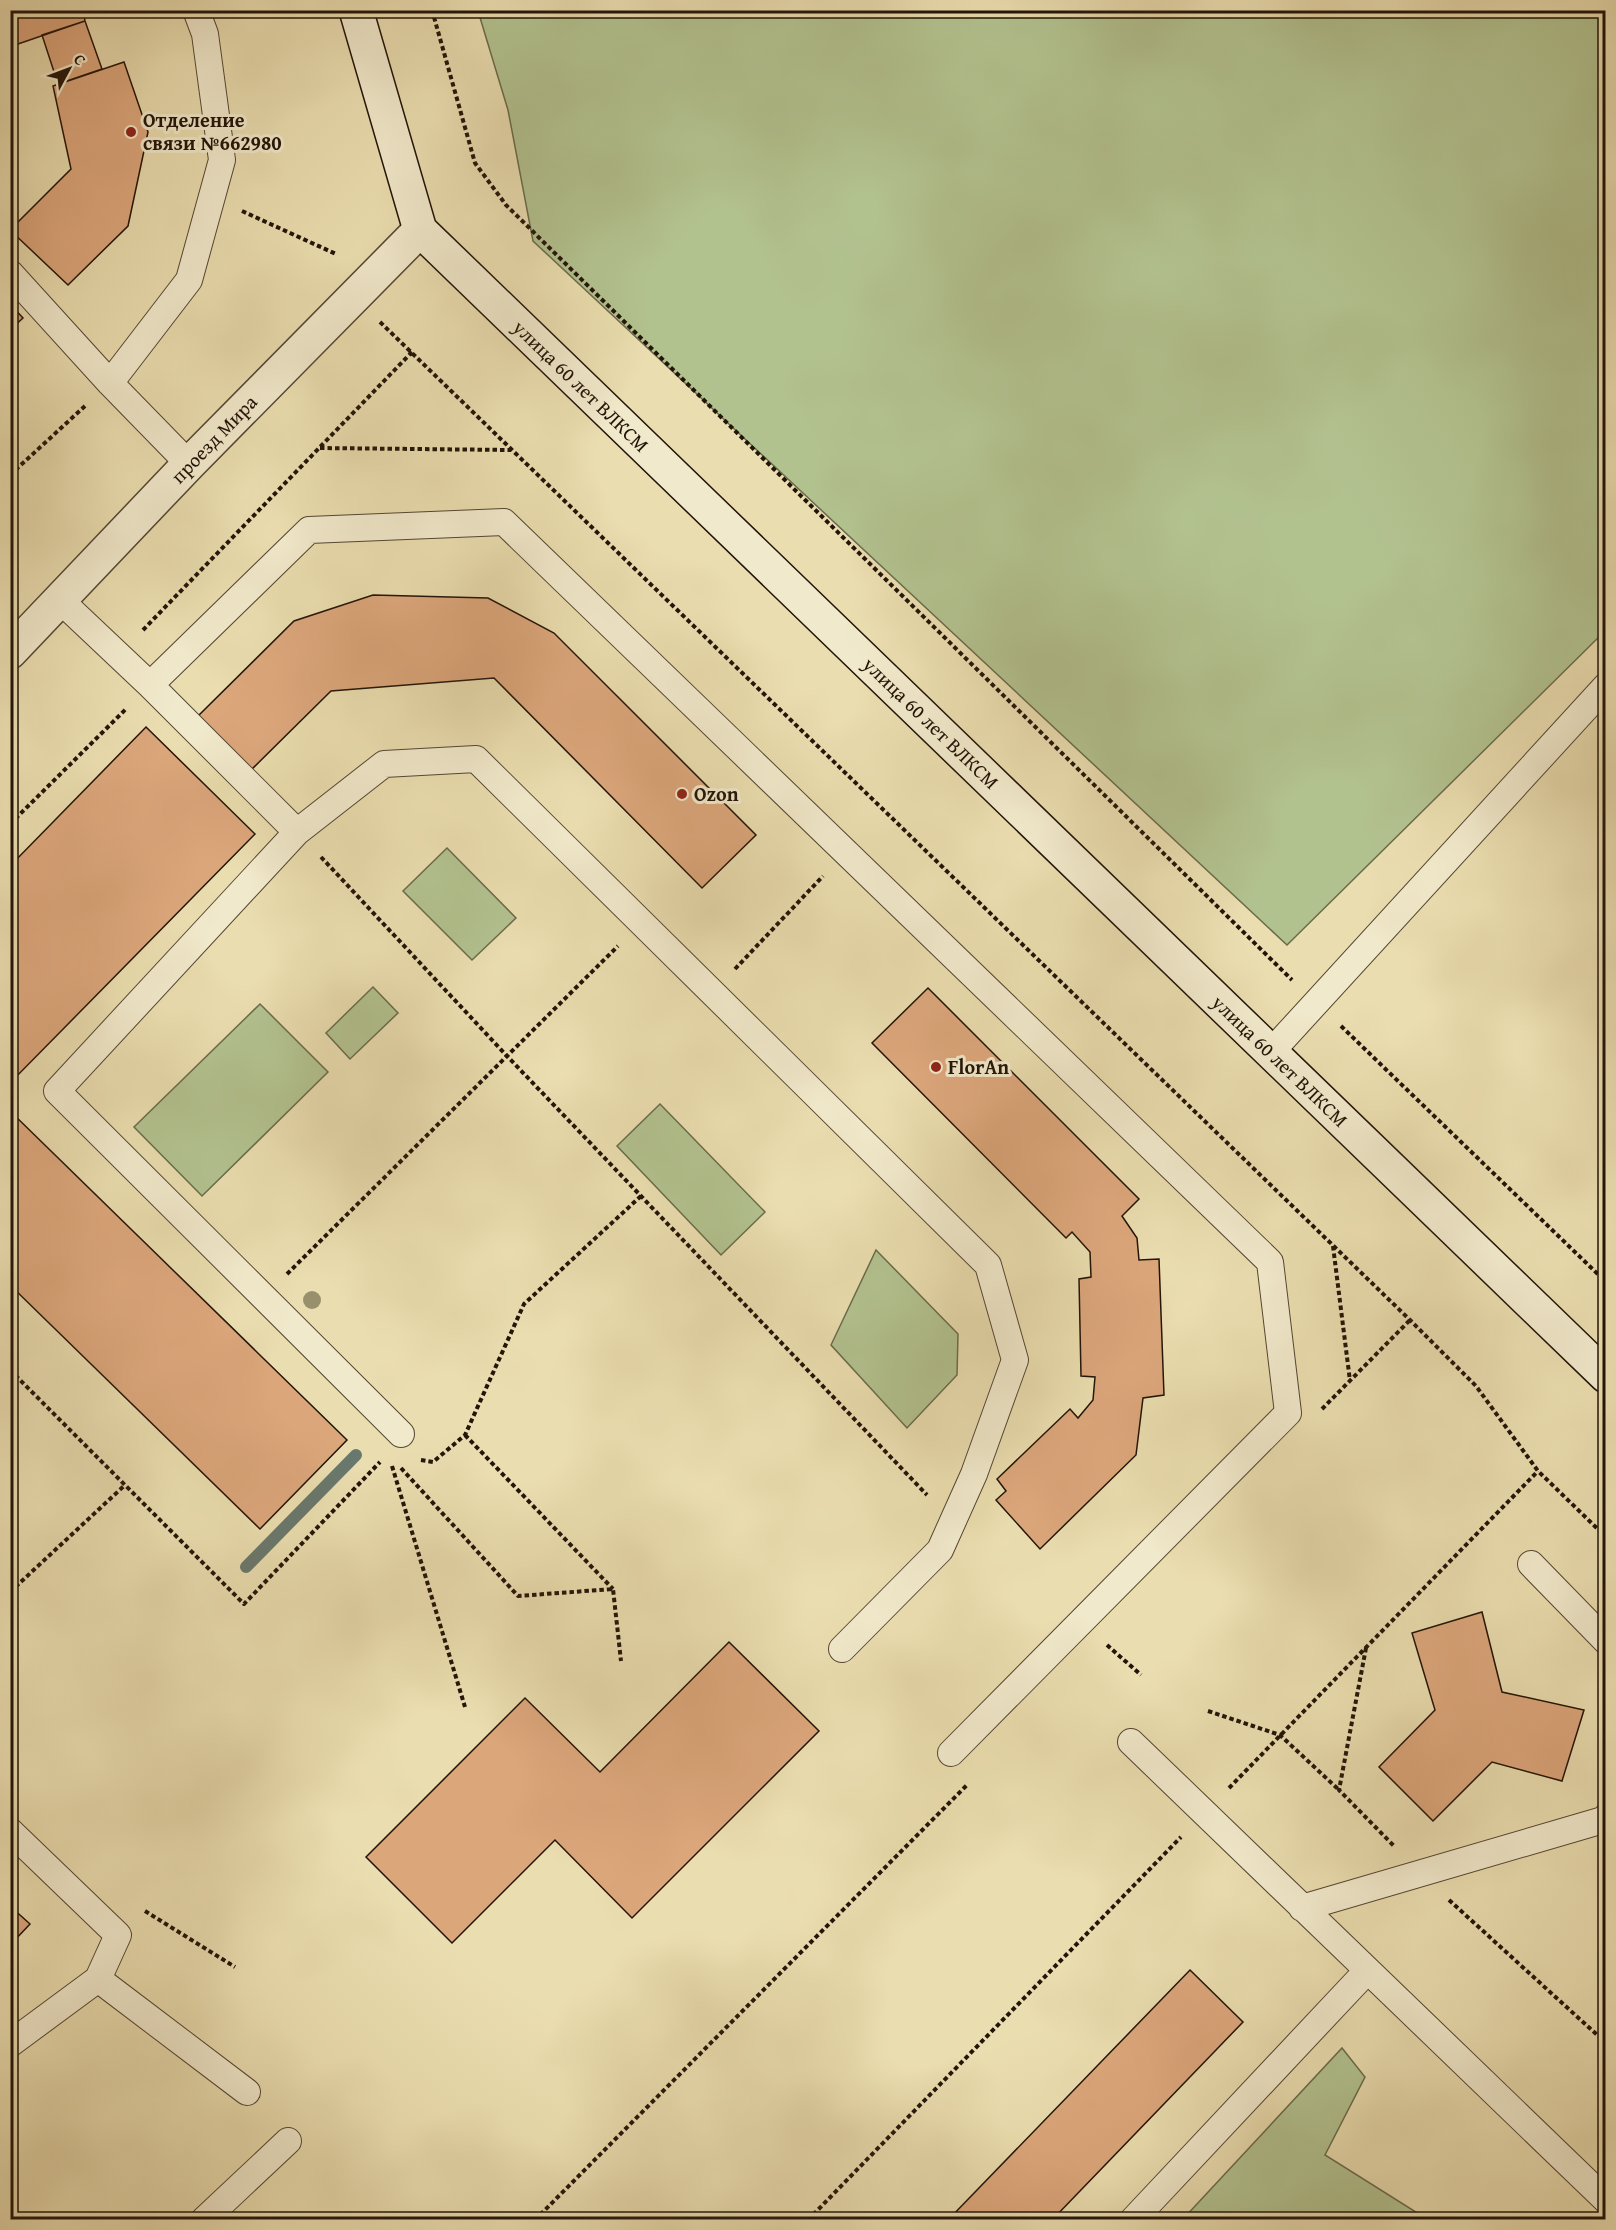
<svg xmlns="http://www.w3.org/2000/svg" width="1616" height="2230" font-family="'Gentium Book Plus',serif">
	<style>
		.green { fill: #b2c28f; stroke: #6a6b4c; stroke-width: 1.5 }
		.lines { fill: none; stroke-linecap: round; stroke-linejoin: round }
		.stream { stroke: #69786d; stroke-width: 12 }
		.building { fill: #dca67b; stroke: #221408; stroke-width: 1.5 }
		.lane-casing { stroke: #544632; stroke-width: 28 }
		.street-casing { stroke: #544632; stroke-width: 36 }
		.secondary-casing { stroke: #221408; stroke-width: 36 }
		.path { stroke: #221408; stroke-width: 4; stroke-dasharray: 4.5 3; stroke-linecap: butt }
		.lane { stroke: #f1e9cb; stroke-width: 26 }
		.street { stroke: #f1e9cb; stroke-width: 33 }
		.secondary { stroke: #f1e9cb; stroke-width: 33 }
		.tree { fill: #98906d }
		.poi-dot { fill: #8f2418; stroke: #f1e9cb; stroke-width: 2 }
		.labels { text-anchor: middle; stroke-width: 6; stroke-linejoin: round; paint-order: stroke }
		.poi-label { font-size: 20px; font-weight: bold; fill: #221408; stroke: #f1e9cb; text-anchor: start }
		.street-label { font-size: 20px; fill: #221408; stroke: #f1e9cb }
	</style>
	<rect width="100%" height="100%" fill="#eaddaf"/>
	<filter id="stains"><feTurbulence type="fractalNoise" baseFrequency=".00333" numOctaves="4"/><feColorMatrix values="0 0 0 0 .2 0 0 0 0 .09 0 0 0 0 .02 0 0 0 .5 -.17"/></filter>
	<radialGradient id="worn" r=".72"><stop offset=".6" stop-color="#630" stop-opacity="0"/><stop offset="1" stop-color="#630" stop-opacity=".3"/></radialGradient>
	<path class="green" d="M478 11H1605V631L1287 945 533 241 508 110Z
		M447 848 516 918 472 960 403 891Z
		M373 987 398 1013 350 1059 326 1033Z
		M260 1004 328 1072 202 1196 134 1127Z
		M660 1104 765 1212 721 1255 617 1146Z
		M876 1250 958 1334 957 1375 907 1428 831 1345Z
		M1342 2048 1365 2077 1325 2155 1427 2219H1183Z"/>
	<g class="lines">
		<path class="stream" d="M246 1567 356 1455"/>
	</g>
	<path class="building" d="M10 10H83L85 21 15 45 10 34Z
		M85 21 102 69 58 84 42 35Z
		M124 62 148 132 128 226 68 285 10 230 71 169 53 86Z
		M10 304 23 318 10 330Z
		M373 595 488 598 554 633 756 835 702 888 494 678 331 691 248 773 195 719 294 621Z
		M146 727 255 834 10 1083V866Z
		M928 988 1139 1199 1122 1216 1137 1238 1139 1260 1159 1259 1164 1395 1143 1398 1136 1455 1040 1549 996 1500 1006 1491 997 1479 1070 1409 1078 1418 1093 1400 1095 1377 1081 1376 1079 1279 1091 1277 1090 1252 1072 1232 1066 1238 872 1043Z
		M10 1111 347 1440 260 1529 10 1285Z
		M1482 1612 1502 1692 1584 1710 1562 1781 1492 1762 1433 1821 1379 1767 1435 1710 1412 1633Z
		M729 1642 819 1731 632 1918 555 1840 452 1943 366 1857 525 1698 600 1772Z
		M10 1906 30 1924 10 1945Z
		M1190 1970 1243 2022 1052 2220H948Z"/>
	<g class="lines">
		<defs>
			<path id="lane" d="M10 273 110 383 189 464
				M110 383 189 280 222 160 205 34 196 10
				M60 600 150 685 309 530 504 522 1270 1262 1288 1413 951 1753
				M150 685 297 832 384 764 476 759 988 1265 1015 1360 974 1474 940 1550 842 1649
				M297 832 57 1091 401 1434
				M1271 1052 1606 686
				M1531 1564 1606 1641
				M1131 1742 1606 2200
				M10 1831 118 1935 98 1979 10 2044
				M1302 1908 1603 1820 1606 1817
				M98 1979 247 2092
				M204 2220 288 2141
				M1133 2220 1366 1972"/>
			<path id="street" d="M10 652 189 464 420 230"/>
			<path id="secondary" d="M356 10 420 230 1606 1376"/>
		</defs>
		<use href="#lane" class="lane-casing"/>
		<use href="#street" class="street-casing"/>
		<use href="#secondary" class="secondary-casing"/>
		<path class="path" d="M432 10 475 163 506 205 1292 980
			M242 211 336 254
			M380 322 1410 1320 1476 1386 1538 1471 1606 1537
			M320 448 511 450
			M10 475 85 406
			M143 630 412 352
			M10 824 126 709
			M321 857 507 1056 927 1495
			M735 969 823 876
			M1341 1026 1606 1282
			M1333 1246 1350 1381
			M287 1274 618 946
			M10 1370 244 1604 380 1462
			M1322 1409 1410 1320
			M465 1435 613 1589
			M421 1460 433 1462 465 1435 524 1304 641 1196
			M392 1466 465 1707
			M401 1468 518 1596 613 1589 621 1661
			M10 1592 125 1485
			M1107 1645 1141 1675
			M1366 1648 1339 1790 1394 1846
			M1208 1711 1280 1735 1338 1789
			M1229 1788 1538 1471
			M1449 1900 1606 2043
			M145 1911 235 1967
			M535 2220 967 1785
			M808 2220 1181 1837"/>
		<use href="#lane" class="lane"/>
		<use href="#street" class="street"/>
		<use href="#secondary" class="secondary"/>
	</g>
	<circle class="tree" cx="312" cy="1300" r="9"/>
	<g class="poi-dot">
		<circle cx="131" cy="132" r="6"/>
		<circle cx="682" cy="794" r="6"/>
		<circle cx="936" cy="1067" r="6"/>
	</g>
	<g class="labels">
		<g class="poi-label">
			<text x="143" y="127">Отделение<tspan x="143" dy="23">связи №662980</tspan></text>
			<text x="694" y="801">Ozon</text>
			<text x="948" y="1074">FlorAn</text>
		</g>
		<g class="street-label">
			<text transform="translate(581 386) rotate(44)" y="7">улица 60 лет ВЛКСМ</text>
			<text transform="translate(214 439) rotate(-46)" y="7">проезд Мира</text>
			<text transform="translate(931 723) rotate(44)" y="7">улица 60 лет ВЛКСМ</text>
			<text transform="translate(1280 1061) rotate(44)" y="7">улица 60 лет ВЛКСМ</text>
		</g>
	</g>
	<rect width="1616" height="2230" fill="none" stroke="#eaddaf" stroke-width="36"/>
	<rect x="12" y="12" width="1592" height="2206" fill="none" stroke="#221408" stroke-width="3"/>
	<rect x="18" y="18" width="1580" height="2194" fill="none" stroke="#221408" stroke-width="1.5"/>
	<g transform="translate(69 69) rotate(49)" stroke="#f1e9cb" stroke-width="4.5" paint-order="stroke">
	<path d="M0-4.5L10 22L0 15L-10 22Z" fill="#221408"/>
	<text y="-9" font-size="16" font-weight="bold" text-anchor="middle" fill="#221408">С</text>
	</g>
	<rect width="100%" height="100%" filter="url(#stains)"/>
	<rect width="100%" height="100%" fill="url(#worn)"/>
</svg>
